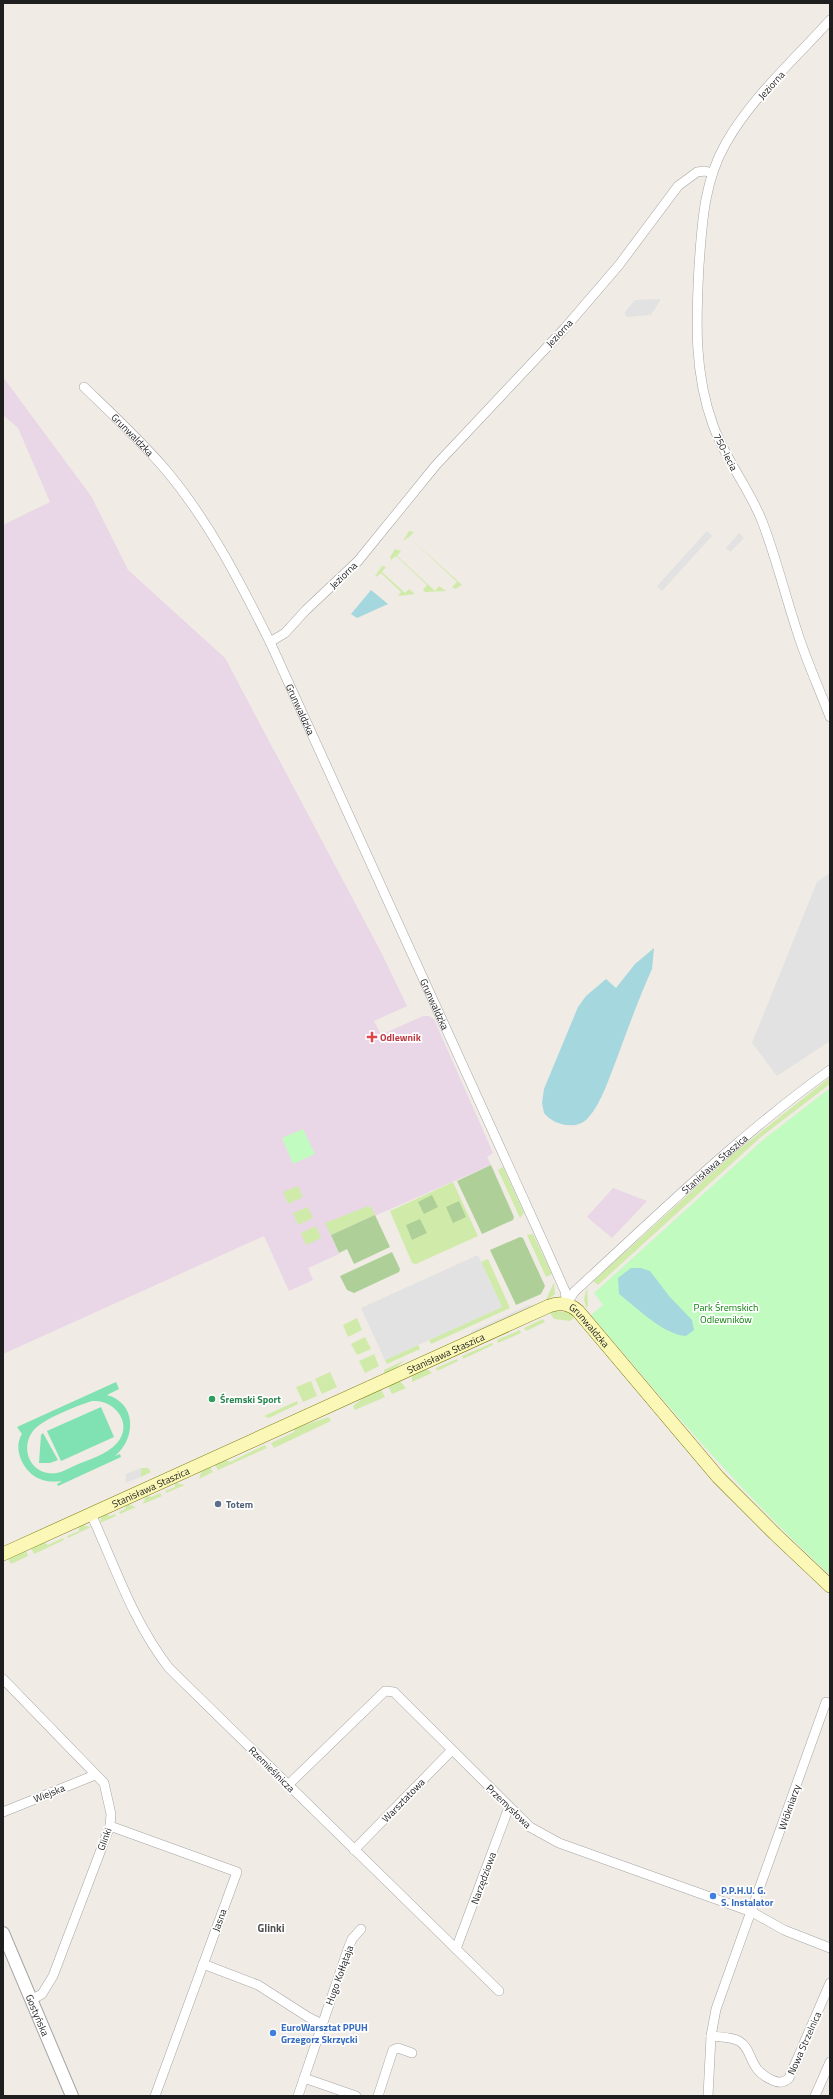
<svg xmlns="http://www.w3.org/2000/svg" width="833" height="2099" font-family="'Titillium Web',sans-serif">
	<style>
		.industrial { fill: #e9d6e7 }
		.grass { fill: #d0eba9 }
		.forest { fill: #aed098 }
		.park { fill: #c1fbc0 }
		.pitch { fill: #80e1b2; fill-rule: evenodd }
		.parking { fill: #e2e2e2 }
		.water { fill: #a4d7de }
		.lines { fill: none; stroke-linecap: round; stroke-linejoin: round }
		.minor-casing { stroke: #a5a5a5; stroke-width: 10 }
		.tertiary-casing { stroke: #a5a5a5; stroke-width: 14 }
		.secondary-casing { stroke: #787902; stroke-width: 14 }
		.minor { stroke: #fff; stroke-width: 9 }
		.tertiary { stroke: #fff; stroke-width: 12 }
		.secondary { stroke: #fbf8b7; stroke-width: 13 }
		.health-dot { fill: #e0444e; stroke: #fff; stroke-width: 1.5 }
		.leisure-dot { fill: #2e9e5b; stroke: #fff; stroke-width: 1.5 }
		.service-dot { fill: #5c6f8a; stroke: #fff; stroke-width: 1.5 }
		.shop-dot { fill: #3f7fe0; stroke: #fff; stroke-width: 1.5 }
		.labels { text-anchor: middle; stroke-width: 3.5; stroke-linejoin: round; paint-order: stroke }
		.street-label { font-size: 10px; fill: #1e1e1e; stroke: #fff }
		.health-label { font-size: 10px; font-weight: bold; fill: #be3a42; stroke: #fff; text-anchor: start }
		.park-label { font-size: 10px; fill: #0b8009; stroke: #fff }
		.leisure-label { font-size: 10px; font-weight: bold; fill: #27864d; stroke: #fff; text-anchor: start }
		.service-label { font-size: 10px; font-weight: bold; fill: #4e5e75; stroke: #fff; text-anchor: start }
		.shop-label { font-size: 10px; font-weight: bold; fill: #366cbe; stroke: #fff; text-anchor: start }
		.neighbourhood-label { font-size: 11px; font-weight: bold; fill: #515151; stroke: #fff }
	</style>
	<rect width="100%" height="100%" fill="#f0ebe4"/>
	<path class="industrial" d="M3 377 91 496 128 570 225 658 381 952 407 1006 374 1021 381 1035 423 1016H429L434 1019 493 1153 487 1157 491 1165 331 1235 339 1254 308 1268 313 1280 289 1291 264 1236 3 1354V525L50 502 18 428 3 415Z
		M613 1188 647 1201 612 1238 587 1217Z"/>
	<path class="grass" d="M409 531 414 532 409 537 462 585 455 589 452 587 457 582 409 537 403 541Z
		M395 549 401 551 397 556 435 591 439 586 446 591 425 592 423 590 427 585 396 556 391 560 390 557Z
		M382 566 386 567 382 572 405 593 409 589 415 594 398 596 401 592 381 573 376 577 375 576Z
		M830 1077V1084L761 1137 598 1285 593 1281 733 1154Z
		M503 1167 524 1213 520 1218 498 1170Z
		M453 1182 478 1236 416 1264 412 1263 390 1211Z
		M298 1186 303 1197 288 1204 283 1192Z
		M368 1206 372 1208 375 1215 331 1235 325 1223Z
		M308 1207 313 1218 298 1225 293 1213Z
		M316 1226 321 1238 306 1245 301 1233Z
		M533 1234 552 1274 546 1277 527 1235Z
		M488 1259 510 1308 431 1344 429 1340 502 1307 481 1262Z
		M554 1282 555 1294 545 1302Z
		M587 1287 588 1306 586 1308 584 1299Z
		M555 1311 567 1312 575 1317 570 1321 554 1319 550 1313Z
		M357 1318 362 1330 348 1337 343 1325Z
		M543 1319 545 1322 526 1331 524 1328Z
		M520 1330 521 1333 498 1343 497 1340Z
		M365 1337 371 1349 357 1355 351 1344Z
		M492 1343 493 1345 463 1359 462 1356Z
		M418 1345 420 1349 387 1364 385 1360Z
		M374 1354 379 1366 365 1373 359 1361Z
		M457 1359 458 1361 437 1371 436 1368Z
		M405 1360 393 1370 384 1374V1370Z
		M427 1369 432 1373 412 1382V1376Z
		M330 1372 337 1387 322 1394 315 1379Z
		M311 1381 317 1396 303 1402 296 1387Z
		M400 1381 406 1388 392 1394 388 1386Z
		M381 1389 385 1397 355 1410 353 1406 366 1396Z
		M297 1401 298 1404 269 1418 264 1416Z
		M329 1417 331 1421 274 1448 271 1443 294 1432 295 1428Z
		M265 1445 267 1448 218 1470 215 1465 225 1460 230 1462Z
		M210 1467 213 1472 199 1479 201 1472Z
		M141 1468H148L151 1472 141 1477Z
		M175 1483 185 1485 166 1493 165 1491 175 1487Z
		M160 1493 162 1496 143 1504 146 1496 151 1497Z
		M127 1504 136 1507 120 1514 119 1512 125 1509Z
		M105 1514 110 1516 115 1514 116 1516 100 1523 101 1518Z
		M82 1525 91 1527 68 1538 67 1536 79 1531V1526Z
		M63 1538 64 1540 34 1554 31 1548 44 1542 48 1545Z
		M26 1551 28 1556 11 1564 8 1559Z"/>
	<path class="forest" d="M491 1165 514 1217 513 1220 482 1234 457 1181Z
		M432 1195 438 1207 424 1214 418 1202Z
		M459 1201 466 1217 453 1223 446 1207Z
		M375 1215 390 1247 354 1264 347 1249 339 1253 331 1235Z
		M420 1219 427 1233 412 1240 406 1225Z
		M520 1237 523 1238 545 1286 541 1294 516 1305 490 1250Z
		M392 1252 400 1269 399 1272 354 1293 347 1290 340 1276Z"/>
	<path class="park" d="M830 1088V1575C743 1495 667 1405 591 1315L603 1305 594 1293 764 1139Z
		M303 1129 315 1154 293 1164 282 1138Z"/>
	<path class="pitch" d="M116 1382 119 1389 107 1395C137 1403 136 1439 115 1456L120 1454 121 1457 58 1486 57 1484 62 1481C54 1482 47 1482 40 1479 24 1473 12 1449 22 1434L17 1427ZM92 1401C115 1399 134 1424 117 1443 107 1455 87 1460 74 1466 66 1470 57 1475 48 1473 28 1470 21 1446 33 1431 42 1419 77 1406 92 1401Z
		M101 1407 114 1437 61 1461 47 1431Z
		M43 1433 58 1460 50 1463H39L41 1435Z"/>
	<path class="parking" d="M661 299 651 315 626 317 625 312 635 300Z
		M707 531 712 536 662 591 657 586Z
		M739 533 744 538 730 552 726 548Z
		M830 873V1041L777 1076 752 1043 817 882Z
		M478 1255 502 1307 385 1360 361 1308Z
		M529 1305 534 1306 470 1336 472 1331Z
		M141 1468V1477L125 1483 126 1474Z"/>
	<path class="water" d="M371 590 388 604 357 618 351 614Z
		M654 948 652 969C639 998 628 1028 617 1058 609 1078 602 1102 588 1118 577 1131 553 1125 544 1113L542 1103 544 1089 578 1007 586 996 606 979 616 988 635 964Z
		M631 1268H641L650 1271 669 1296 692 1320 694 1330 686 1336C664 1335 636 1307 619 1294L618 1278Z"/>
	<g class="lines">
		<defs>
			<g id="minor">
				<path d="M830 20C795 59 752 97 726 143 704 181 702 223 699 266 696 321 694 373 713 425 725 459 749 488 762 521 776 557 785 595 797 631 806 660 819 688 830 717"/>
				<path id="s1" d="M84 387C112 414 140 440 165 469 209 521 240 582 270 642L545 1246 565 1291 567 1304"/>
				<path d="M270 642 285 633 306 610 358 561 436 465 564 329 619 265 678 186 697 172 705 171 712 173"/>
				<path id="s2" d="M567 1304 574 1292C657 1216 738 1136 830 1070"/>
				<path d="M91 1514C115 1566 133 1622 169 1668L499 1991"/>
				<path d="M3 1679 104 1783 111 1814 110 1826 53 1976 42 1994 31 2000"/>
				<path d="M288 1785 385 1691 394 1692 530 1827 559 1843 752 1912 784 1930 830 1948"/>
				<path d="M3 1812 95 1775"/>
				<path d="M110 1826 237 1872 155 2096"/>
				<path d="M354 1850 452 1750"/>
				<path d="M456 1949 509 1807"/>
				<path d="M203 1964 258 1985 308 2017 322 2024"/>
				<path d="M711 2036C719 2037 731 2037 739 2041 754 2050 747 2069 772 2080 778 2083 784 2083 789 2078L830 1983"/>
				<path d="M304 2078 356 2096"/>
				<path d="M298 2096 348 1949 352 1939 361 1929"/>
				<path d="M378 2096 393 2050 398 2048 412 2053"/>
				<path d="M708 2096 711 2036 716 2009 826 1702"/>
				<path d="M815 2096 830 2062"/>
			</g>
			<g id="tertiary">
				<path id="s3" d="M3 1933 72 2096"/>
			</g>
			<g id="secondary">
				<path id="s4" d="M3 1554 549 1306C560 1302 569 1303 578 1311L718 1477 775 1534 830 1586"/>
			</g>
		</defs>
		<use href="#minor" class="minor-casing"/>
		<use href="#tertiary" class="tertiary-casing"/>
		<use href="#secondary" class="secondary-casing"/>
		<use href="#minor" class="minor"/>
		<use href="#tertiary" class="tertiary"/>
		<use href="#secondary" class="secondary"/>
	</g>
	<path class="health-dot" d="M370 1031h4v4h4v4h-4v4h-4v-4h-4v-4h4z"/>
	<circle class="leisure-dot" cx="212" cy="1399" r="4"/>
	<circle class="service-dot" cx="218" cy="1504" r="4"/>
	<g class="shop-dot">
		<circle cx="713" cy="1896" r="4"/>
		<circle cx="273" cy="2033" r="4"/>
	</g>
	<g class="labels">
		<g class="street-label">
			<text transform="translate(771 85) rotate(-48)" y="4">Jeziorna</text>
			<text transform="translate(559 333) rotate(-47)" y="4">Jeziorna</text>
			<text dy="4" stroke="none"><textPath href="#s1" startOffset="68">Grunwaldzka</textPath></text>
			<text transform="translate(726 452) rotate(63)" y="4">750-lecia</text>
			<text transform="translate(343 575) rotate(-44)" y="4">Jeziorna</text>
			<text dy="4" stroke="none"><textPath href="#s1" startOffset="392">Grunwaldzka</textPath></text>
			<text dy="4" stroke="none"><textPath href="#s1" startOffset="716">Grunwaldzka</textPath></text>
			<text dy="4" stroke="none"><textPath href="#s2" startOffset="204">Stanisława Staszica</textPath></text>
			<text dy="4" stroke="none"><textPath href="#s4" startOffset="649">Grunwaldzka</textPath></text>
			<text dy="4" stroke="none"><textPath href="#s4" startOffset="486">Stanisława Staszica</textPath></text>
			<text dy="4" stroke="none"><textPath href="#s4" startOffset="162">Stanisława Staszica</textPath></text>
			<text transform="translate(272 1769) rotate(45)" y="4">Rzemieślnicza</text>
			<text transform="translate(49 1793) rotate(-22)" y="4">Wiejska</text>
			<text transform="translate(403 1800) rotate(-46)" y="4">Warsztatowa</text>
			<text transform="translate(509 1806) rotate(44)" y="4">Przemysłowa</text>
			<text transform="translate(789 1807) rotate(-71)" y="4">Włókniarzy</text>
			<text transform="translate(104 1839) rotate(-70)" y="4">Glinki</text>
			<text transform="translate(483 1878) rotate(-70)" y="4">Narzędziowa</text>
			<text transform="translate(219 1920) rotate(-70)" y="4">Jasna</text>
			<text transform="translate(339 1975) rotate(-70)" y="4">Hugo Kołłątaja</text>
			<text dy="4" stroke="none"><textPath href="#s3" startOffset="89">Gostyńska</textPath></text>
			<text transform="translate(804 2043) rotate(-66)" y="4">Nowa Strzelnica</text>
		</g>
		<g class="health-label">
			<text x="380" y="1041">Odlewnik</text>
		</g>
		<g class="park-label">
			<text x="726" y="1311">Park Śremskich<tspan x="726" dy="12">Odlewników</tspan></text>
		</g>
		<g class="leisure-label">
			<text x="220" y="1403">Śremski Sport</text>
		</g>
		<g class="service-label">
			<text x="226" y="1508">Totem</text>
		</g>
		<g class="shop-label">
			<text x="721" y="1894">P.P.H.U. G.<tspan x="721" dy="12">S. Instalator</tspan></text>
			<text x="281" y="2031">EuroWarsztat PPUH<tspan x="281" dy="12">Grzegorz Skrzycki</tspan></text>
		</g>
		<g class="neighbourhood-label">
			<text x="271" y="1932">Glinki</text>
		</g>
	</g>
	<rect width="833" height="2099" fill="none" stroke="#1e1e1e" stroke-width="8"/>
</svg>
